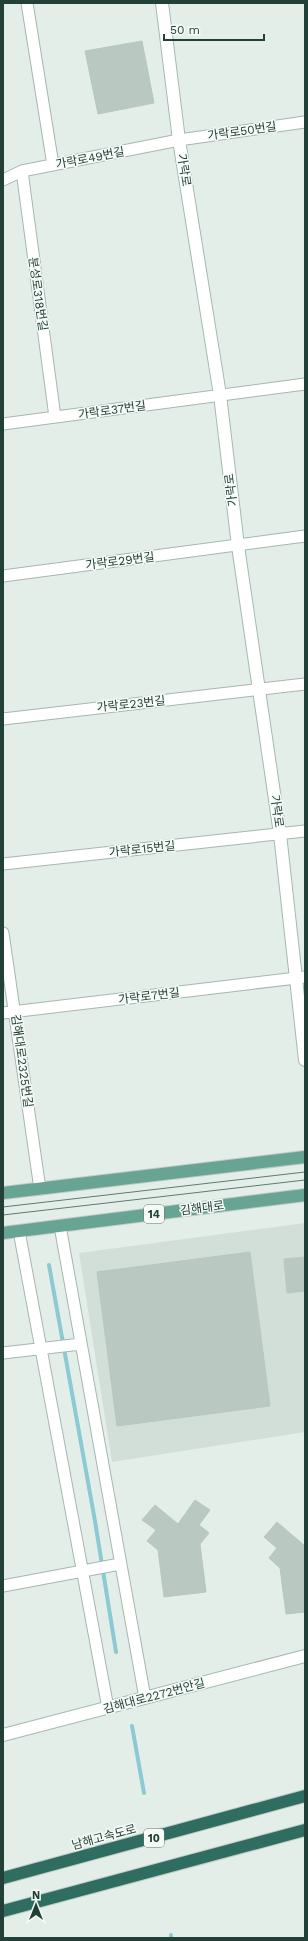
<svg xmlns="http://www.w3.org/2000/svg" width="308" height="1941" font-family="'Work Sans','Noto Sans KR',sans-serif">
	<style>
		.built { fill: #d2ded8 }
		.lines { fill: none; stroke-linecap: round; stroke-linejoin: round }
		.stream { stroke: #8bc9d3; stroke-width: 4 }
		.building { fill: #b9c9c2; stroke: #b6c8c0 }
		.street-casing { stroke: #a6b6b0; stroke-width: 13 }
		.secondary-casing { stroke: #a2bab1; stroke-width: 14 }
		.primary-casing { stroke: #c1cac7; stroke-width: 14 }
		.highway-casing { stroke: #c1cac7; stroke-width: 14 }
		.street { stroke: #fff; stroke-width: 11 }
		.secondary { stroke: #fff; stroke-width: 12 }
		.primary { stroke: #68a494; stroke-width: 12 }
		.highway { stroke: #2e6d5f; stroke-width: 12 }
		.tram { stroke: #5d7b73; stroke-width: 1 }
		.labels { text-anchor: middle; stroke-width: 3; stroke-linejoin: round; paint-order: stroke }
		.shield { fill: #f5faf7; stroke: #627871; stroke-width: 1 }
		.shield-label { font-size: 11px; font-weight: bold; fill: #234038 }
		.street-label { font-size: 12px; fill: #234038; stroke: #f5faf7 }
	</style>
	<rect width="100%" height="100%" fill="#e4eee9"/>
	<path class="built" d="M305 1223V1432L112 1462 79 1253Z"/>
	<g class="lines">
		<path class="stream" d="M49 1265 95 1521 116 1652
			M132 1726 144 1793
			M171 1935V1938"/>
	</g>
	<path class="building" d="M142 41 154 103 98 114 85 51Z
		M250 1252 270 1406 117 1426 97 1272Z
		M305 1257V1291L287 1293 284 1259Z
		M195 1500 210 1510 199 1525 209 1533 200 1544 206 1592 164 1597 158 1550 147 1541 156 1530 142 1520 155 1505 178 1524Z
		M277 1522 305 1546V1612L286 1614 280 1568 269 1558 277 1548 264 1537Z"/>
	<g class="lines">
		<defs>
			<path id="street" d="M27 3 53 165
				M22 171 55 417
				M3 180 22 171 179 140 305 122
				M3 424 305 384
				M3 576 305 536
				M3 719 305 684
				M3 864 305 831
				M3 933 40 1189
				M3 1013 305 977
				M60 1226 145 1698
				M19 1231 108 1708
				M3 1353 81 1344
				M3 1586 120 1564"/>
			<path id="secondary" d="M162 3 179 140 220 395 238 546 280 834 305 1060
				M3 1735 305 1656"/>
			<path id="primary" d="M3 1193 305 1157
				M3 1233 305 1195"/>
			<path id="highway" d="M3 1878 305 1796
				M3 1911 305 1830"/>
		</defs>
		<use href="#street" class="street-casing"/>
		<use href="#secondary" class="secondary-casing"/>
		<use href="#primary" class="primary-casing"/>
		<use href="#highway" class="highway-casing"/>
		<use href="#street" class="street"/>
		<use href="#secondary" class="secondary"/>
		<use href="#primary" class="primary"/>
		<use href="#highway" class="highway"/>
		<path class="tram" d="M3 1207 305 1172
			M3 1215 305 1180"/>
	</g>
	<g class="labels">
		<g class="shield">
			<rect x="144" y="1205" width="20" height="18" rx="3"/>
			<rect x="144" y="1829" width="20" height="18" rx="3"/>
		</g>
		<g class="shield-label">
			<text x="154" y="1218">14</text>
			<text x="154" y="1842">10</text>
		</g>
		<g class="street-label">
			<text transform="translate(242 131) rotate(-8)" y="4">가락로50번길</text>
			<text transform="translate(90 158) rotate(-11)" y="4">가락로49번길</text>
			<text transform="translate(184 170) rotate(81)" y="4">가락로</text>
			<text transform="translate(38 294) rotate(82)" y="4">분성로318번길</text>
			<text transform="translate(112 410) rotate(-8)" y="4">가락로37번길</text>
			<text transform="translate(231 490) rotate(-97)" y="4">가락로</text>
			<text transform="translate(120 561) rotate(-7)" y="4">가락로29번길</text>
			<text transform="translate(131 704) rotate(-6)" y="4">가락로23번길</text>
			<text transform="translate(277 811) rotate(82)" y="4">가락로</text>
			<text transform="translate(142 849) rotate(-6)" y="4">가락로15번길</text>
			<text transform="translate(149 996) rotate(-7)" y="4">가락로7번길</text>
			<text transform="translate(22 1061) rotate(82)" y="4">김해대로2325번길</text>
			<text transform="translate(202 1208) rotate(-7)" y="4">김해대로</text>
			<text transform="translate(154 1696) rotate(-15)" y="4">김해대로2272번안길</text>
			<text transform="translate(104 1837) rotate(-15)" y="4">남해고속도로</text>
		</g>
	</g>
	<rect width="308" height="1941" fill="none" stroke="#234038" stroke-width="8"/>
	<g transform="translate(36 1905)" stroke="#f5faf7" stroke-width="3" paint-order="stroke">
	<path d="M0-3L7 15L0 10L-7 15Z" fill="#234038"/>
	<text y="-6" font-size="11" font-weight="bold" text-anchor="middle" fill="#234038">N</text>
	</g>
	<path d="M164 34v6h100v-6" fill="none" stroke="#234038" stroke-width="2"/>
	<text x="170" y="34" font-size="12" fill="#234038" stroke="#f5faf7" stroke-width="3" paint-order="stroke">50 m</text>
</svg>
